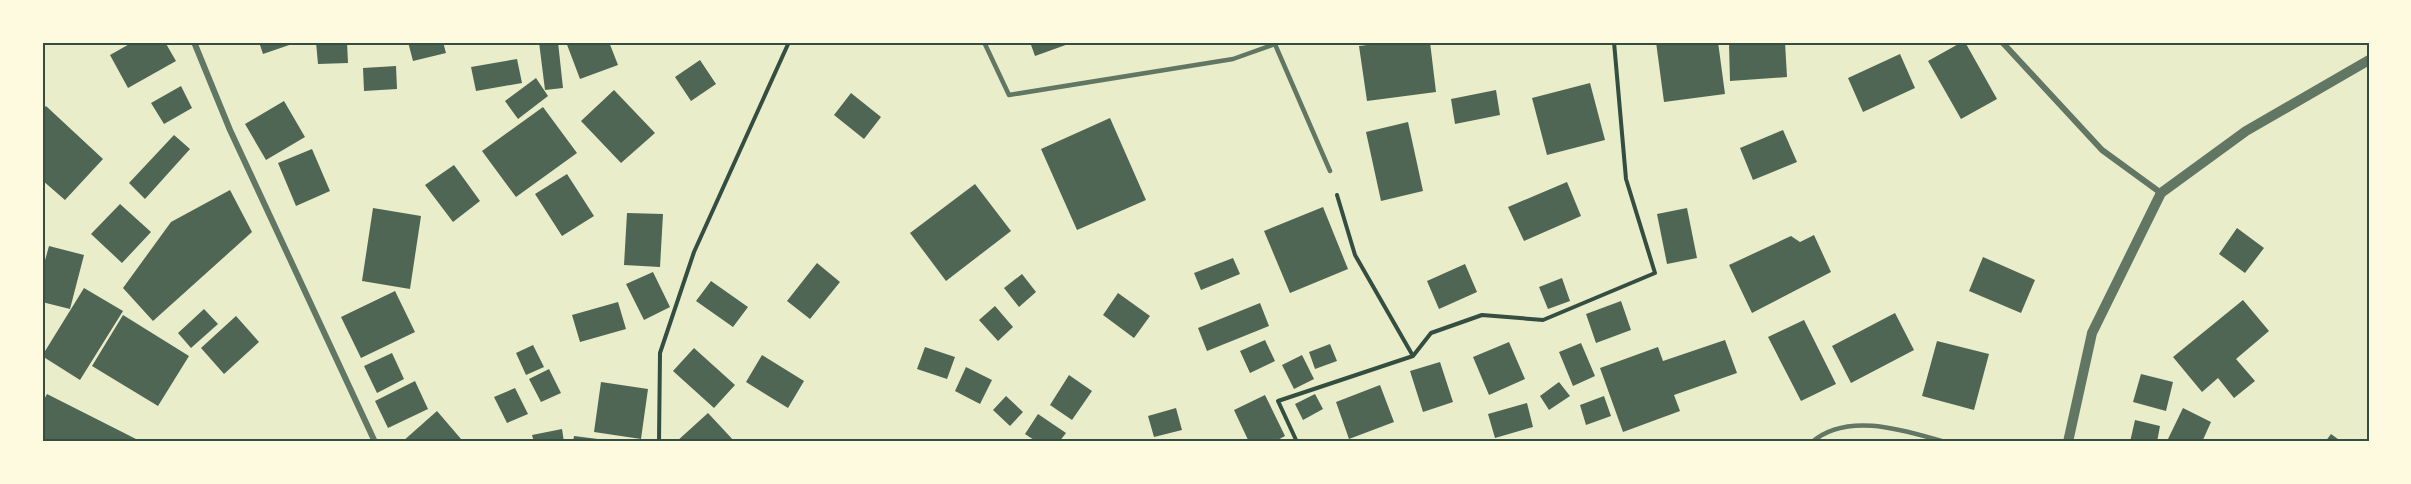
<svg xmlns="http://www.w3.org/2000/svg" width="2411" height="484" font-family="'Alegreya Sans',sans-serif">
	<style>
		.building { fill: #4f6655 }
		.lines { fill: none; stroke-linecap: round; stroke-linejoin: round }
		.path { stroke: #344e41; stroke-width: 4 }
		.service { stroke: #617663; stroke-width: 4.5 }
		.minor { stroke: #617663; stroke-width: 6 }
		.tertiary { stroke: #617663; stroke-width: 10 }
		.neatline { fill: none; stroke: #344e41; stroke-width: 2 }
	</style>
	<rect width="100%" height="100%" fill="#e9edc9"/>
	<path class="building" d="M133 42H165L176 61 128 88 110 55Z
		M259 42H298L263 54Z
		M316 42H347L348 63 318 64Z
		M408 42H443L446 53 413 61Z
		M539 42H558L563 88 545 90Z
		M566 42H609L618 65 580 79Z
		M1030 42H1074L1035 56Z
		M1391 42H1430L1436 92 1367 101 1359 46Z
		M1656 42H1718L1725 94 1664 102Z
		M1785 42 1787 77 1730 81 1729 44Z
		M1962 42H1965L1997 99 1961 119 1928 61Z
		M1900 54 1915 88 1863 112 1848 78Z
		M517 59 522 83 476 91 471 67Z
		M700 60 716 84 691 101 675 77Z
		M396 66 397 89 364 91 363 68Z
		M536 78 548 96 518 119 505 101Z
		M1590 83 1605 140 1547 155 1532 98Z
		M181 86 192 108 164 124 151 103Z
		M614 90 655 133 621 163 581 121Z
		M1496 90 1500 115 1455 124 1451 99Z
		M851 93 881 117 864 139 834 115Z
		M284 101 305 137 266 160 245 124Z
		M46 106 103 159 65 200 42 180V111Z
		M543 107 577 153 516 197 482 151Z
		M1110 118 1146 200 1077 230 1041 149Z
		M1408 122 1423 191 1381 201 1366 132Z
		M1783 130 1797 162 1753 180 1740 148Z
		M174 135 190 149 145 199 129 183Z
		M312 149 330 191 296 206 278 163Z
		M454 165 480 201 453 222 425 185Z
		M567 174 594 216 562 236 535 194Z
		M1567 182 1581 216 1524 241 1508 207Z
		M975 184 1011 231 946 281 910 233Z
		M230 190 252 232 153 321 123 288 171 222Z
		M120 204 151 232 122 263 91 234Z
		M1323 207 1348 269 1290 293 1264 231Z
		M373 208 421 216 410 289 362 281Z
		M1687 208 1697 258 1667 264 1657 214Z
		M627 213 663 214 660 267 624 265Z
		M2237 228 2264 248 2245 273 2219 254Z
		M1814 235 1831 272 1752 313 1729 265 1791 236 1800 242Z
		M49 246 84 255 70 309 42 302V271Z
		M1983 257 2035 280 2021 313 1969 291Z
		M1233 258 1240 274 1201 290 1194 273Z
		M817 263 840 282 810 319 787 301Z
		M1465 264 1477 292 1439 309 1427 281Z
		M653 272 670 307 644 320 626 284Z
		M1022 274 1036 292 1019 307 1004 288Z
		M1562 278 1570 301 1548 309 1539 287Z
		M711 281 748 307 733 327 696 301Z
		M84 288 123 311 80 380 42 356Z
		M395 291 415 332 361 358 341 317Z
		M1118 293 1150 316 1134 338 1103 315Z
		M2243 300 2269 331 2236 359 2255 381 2234 398 2218 378 2202 392 2173 357Z
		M1621 301 1631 330 1596 343 1586 314Z
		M618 302 626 329 580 342 572 315Z
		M1260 303 1269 326 1207 351 1198 328Z
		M995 306 1013 327 998 341 979 320Z
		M204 309 218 324 191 348 178 333Z
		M1895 313 1914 350 1851 383 1832 346Z
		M123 315 189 356 158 406 92 366Z
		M236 316 259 342 224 374 201 348Z
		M1804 320 1836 384 1801 401 1768 337Z
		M1265 340 1275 361 1250 373 1240 351Z
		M1725 340 1737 373 1674 395 1680 411 1623 432 1600 368 1658 347 1663 361Z
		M1937 341 1989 354 1974 410 1922 396Z
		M1509 342 1525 379 1489 395 1473 357Z
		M1581 343 1595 376 1573 386 1559 352Z
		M1330 344 1337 361 1315 369 1309 352Z
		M533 345 544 367 526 375 516 353Z
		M925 347 955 357 947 379 917 369Z
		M694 348 735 385 714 408 673 371Z
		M392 353 404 379 377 393 364 366Z
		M762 355 804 381 788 408 746 382Z
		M1302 355 1314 379 1294 389 1282 365Z
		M1440 362 1453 402 1423 412 1410 371Z
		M966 367 992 380 980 404 955 391Z
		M549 369 561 393 541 402 529 379Z
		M2141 374 2173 382 2166 411 2133 402Z
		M1069 375 1092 391 1072 420 1050 405Z
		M415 381 428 409 388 428 375 401Z
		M601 382 648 389 641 439 594 432Z
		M1559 382 1570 396 1549 410 1540 396Z
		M1380 385 1394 422 1349 439 1336 402Z
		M515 388 528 414 507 423 494 397Z
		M47 394 136 439 134 442H42V403Z
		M1315 394 1323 409 1303 420 1295 404Z
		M1265 395 1285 436 1274 442H1249L1234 410Z
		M1006 396 1023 412 1010 426 993 410Z
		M1604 396 1611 416 1586 425 1580 405Z
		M1527 403 1533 427 1495 438 1488 414Z
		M1176 408 1182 430 1154 437 1148 416Z
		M2183 408 2211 422 2202 442H2174L2168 439Z
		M437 411 461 439 457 442H402Z
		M708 413 735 442H676Z
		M1038 414 1066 433 1059 442H1037L1025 434Z
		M2135 420 2160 426 2157 442H2130Z
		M562 429 564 442H534L532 435Z
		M2331 434 2342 442H2325Z
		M574 436 606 440 605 442H573Z"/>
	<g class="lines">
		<path class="path" d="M1337 195 1355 255 1413 356 1431 333 1482 315 1543 320 1655 273 1626 179 1614 42
			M659 442 660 353 694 252 789 42
			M1297 442 1278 401 1413 356"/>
		<path class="service" d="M984 42 1009 95 1233 59 1275 44
			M1274 42 1330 171
			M1812 442C1848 411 1906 431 1945 442"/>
		<path class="minor" d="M194 42 230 130 375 442
			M2002 42 2102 150 2161 193"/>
		<path class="tertiary" d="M2068 442 2092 333 2161 193 2246 131 2369 60"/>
	</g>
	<rect width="2411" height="484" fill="none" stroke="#fefae0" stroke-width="87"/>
	<rect x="44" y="44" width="2324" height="396" class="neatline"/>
</svg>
